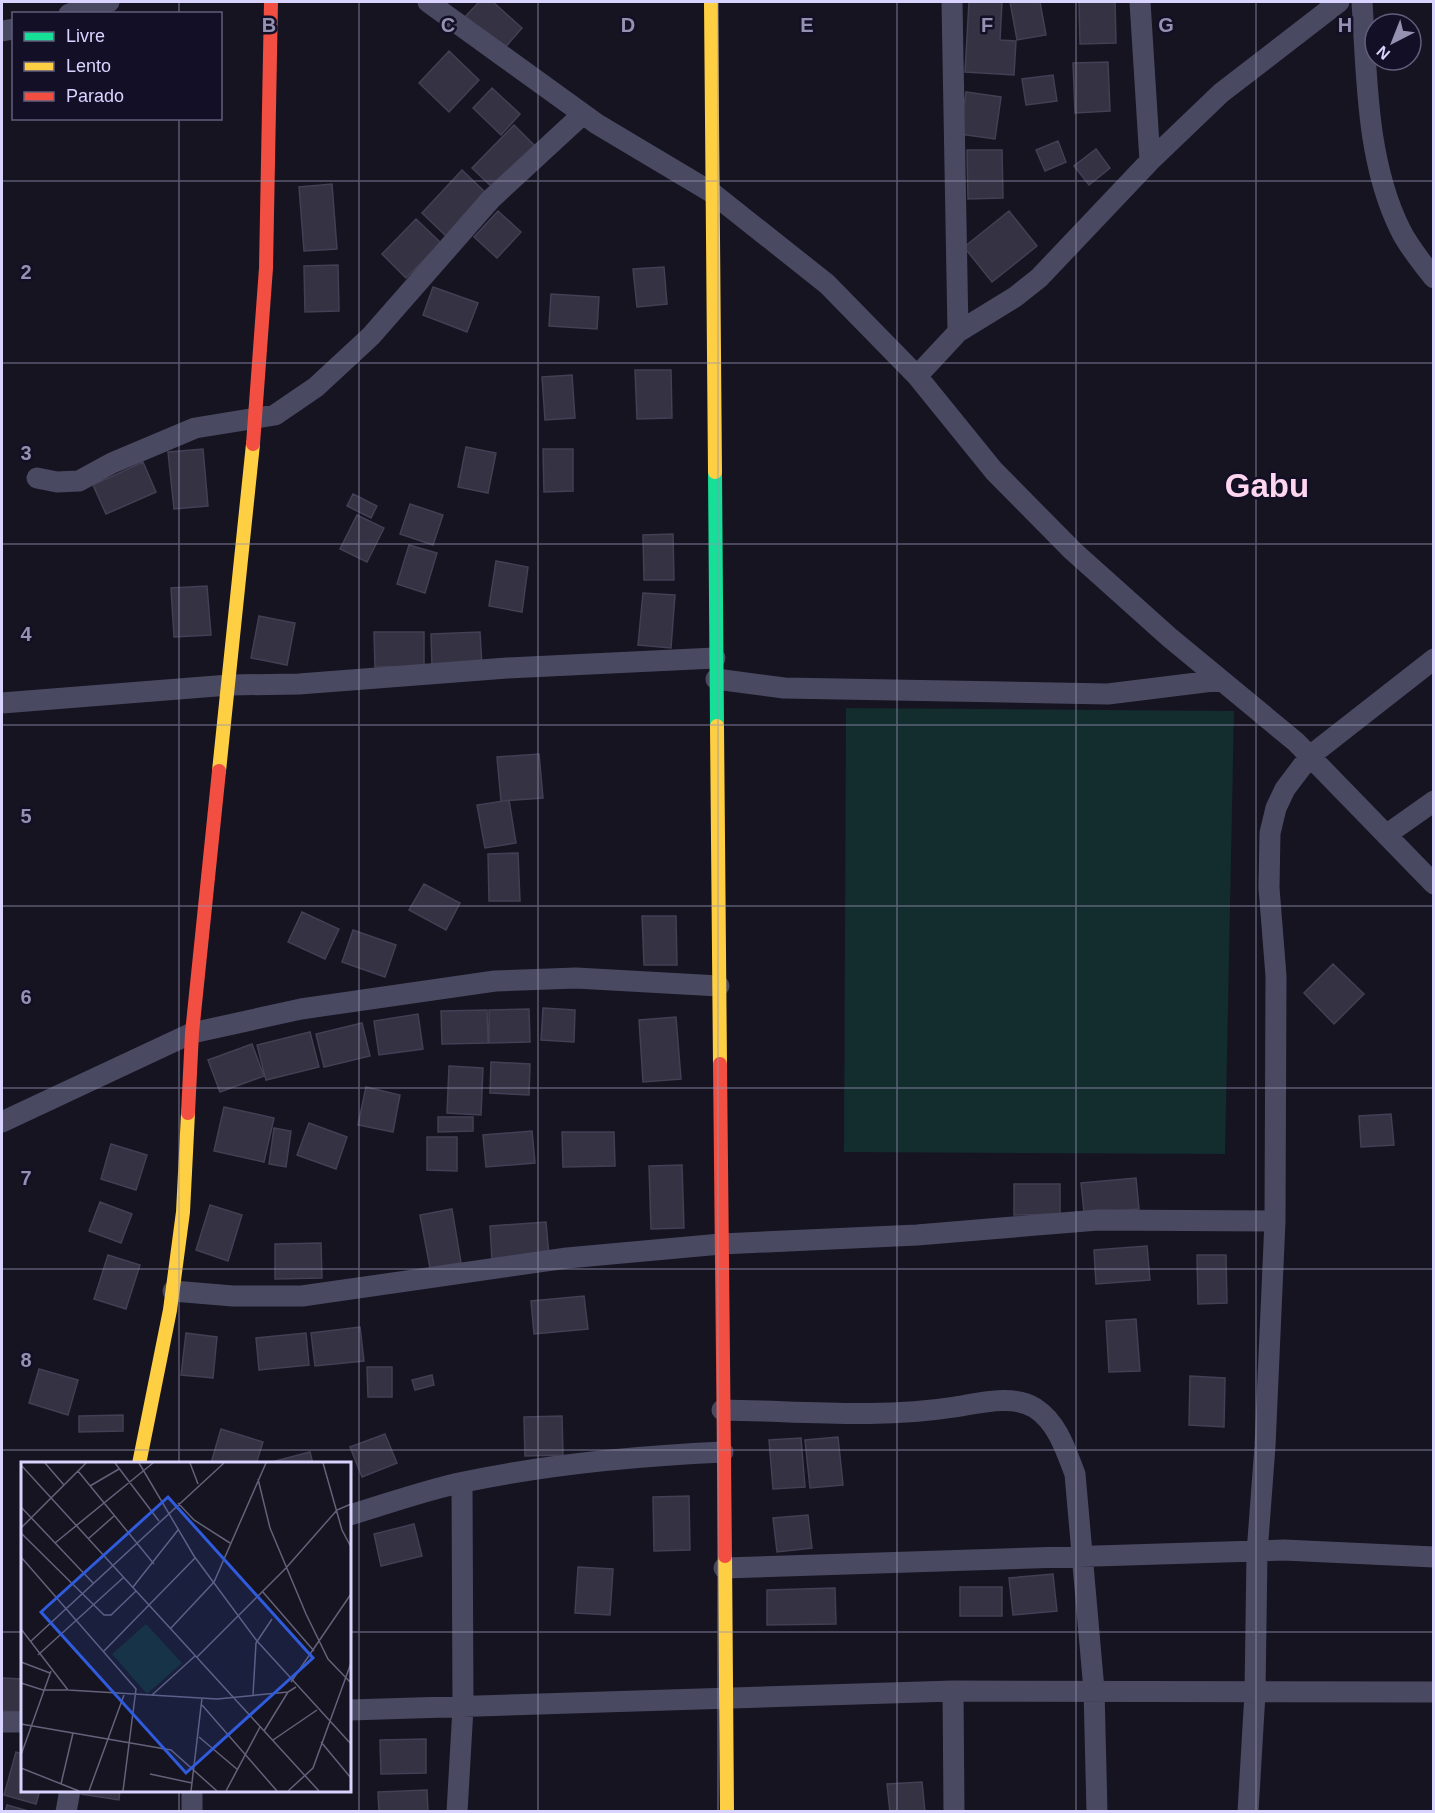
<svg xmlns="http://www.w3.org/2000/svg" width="1435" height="1813" font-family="Arial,sans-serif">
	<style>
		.green { fill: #132c2d }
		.building { fill: #343243; stroke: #433f54; stroke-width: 1.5 }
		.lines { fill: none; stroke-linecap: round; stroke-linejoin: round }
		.street { stroke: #4a4962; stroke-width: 21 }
		.fast { stroke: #16e098; stroke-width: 14 }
		.slow { stroke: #ffcf43; stroke-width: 14 }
		.jam { stroke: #f24e42; stroke-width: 14 }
		.grid { fill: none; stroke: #9591b1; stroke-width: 1.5; stroke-opacity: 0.55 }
		.labels { text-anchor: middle; stroke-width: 5; stroke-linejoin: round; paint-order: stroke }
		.town-label { font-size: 33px; font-weight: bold; fill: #ffd6f0; stroke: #130f26 }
		.inset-road { fill: none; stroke: #64617a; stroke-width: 1.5 }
		.view { fill: #305bdc; fill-opacity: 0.15; stroke: #305bdc; stroke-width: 3 }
		.inset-edge { fill: none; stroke: #d9d4ff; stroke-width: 3 }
		.grid-label { font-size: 20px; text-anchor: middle; font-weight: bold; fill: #9591b1; stroke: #130f26; stroke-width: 5; stroke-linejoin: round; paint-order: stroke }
	</style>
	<rect width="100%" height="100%" fill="#161421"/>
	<path class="green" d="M846 708 1234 711 1225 1154 844 1152Z"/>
	<path class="building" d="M479 2H493L522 28 502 51 464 18Z
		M969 2H1002L1000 40 1016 41 1014 75 965 72Z
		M1010 2H1040L1046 35 1017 40Z
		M1079 2H1115L1116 43 1080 44Z
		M449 51 479 80 449 112 419 83Z
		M1108 62 1110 111 1075 113 1073 63Z
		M1053 75 1057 101 1026 105 1022 79Z
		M492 88 520 114 501 135 473 108Z
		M966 92 1001 97 995 139 960 134Z
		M514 125 535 146 494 189 472 168Z
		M1058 141 1066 162 1045 171 1036 150Z
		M1096 149 1110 168 1089 185 1074 166Z
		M967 150H1002L1003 198 968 199Z
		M462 170 488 195 447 237 422 213Z
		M332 184 337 249 304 251 299 187Z
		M498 211 521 232 497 258 474 237Z
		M1009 211 1037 246 992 282 964 247Z
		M416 219 441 243 406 278 382 254Z
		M338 265 339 311 305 312 304 266Z
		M664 267 667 304 637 307 633 269Z
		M433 287 478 303 467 332 423 315Z
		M551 294 599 297 597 329 549 326Z
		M635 370H671L672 418 637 419Z
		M572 375 575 418 545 420 542 377Z
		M466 447 496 453 488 493 458 487Z
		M203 449 208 506 174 509 168 452Z
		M543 449H573V491L544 492Z
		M143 462 156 492 106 514 93 485Z
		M353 494 377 506 371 518 347 506Z
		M410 504 443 515 433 545 400 534Z
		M357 515 384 528 367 562 340 549Z
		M673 534 674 580H644L643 535Z
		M409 545 437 553 425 593 397 584Z
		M496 561 528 567 522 612 489 606Z
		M207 586 211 635 174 637 171 588Z
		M643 593 675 595 671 648 638 645Z
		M259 616 295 623 287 665 251 658Z
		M374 632H424V667H375Z
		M480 632 482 666 432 668 431 634Z
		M539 754 543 798 501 801 497 757Z
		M509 800 516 843 485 848 477 805Z
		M518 853 520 901H489L488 854Z
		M424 884 460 903 446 930 409 910Z
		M302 912 339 929 325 959 288 942Z
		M642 916H676L677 965H644Z
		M353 930 396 945 385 977 342 962Z
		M1333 964 1364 994 1334 1024 1304 993Z
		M543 1008 575 1010 574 1042 541 1040Z
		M529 1009 530 1042 489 1043V1010Z
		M487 1010 488 1043 442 1044 441 1011Z
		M418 1014 423 1049 379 1055 374 1021Z
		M676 1017 681 1079 643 1082 639 1020Z
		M362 1023 370 1056 324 1067 316 1034Z
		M310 1032 319 1067 266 1080 257 1045Z
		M252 1044 264 1076 220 1092 208 1060Z
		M491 1062 530 1064 529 1095 490 1093Z
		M449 1066 483 1068 481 1115 447 1113Z
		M366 1087 400 1095 393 1132 358 1125Z
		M224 1107 274 1118 264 1162 214 1151Z
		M1391 1114 1394 1145 1361 1147 1359 1116Z
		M438 1117H473V1131L438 1132Z
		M309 1123 347 1137 336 1169 297 1155Z
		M274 1128 291 1131 286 1167 269 1164Z
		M532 1131 535 1163 486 1167 483 1135Z
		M562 1132H614L615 1166 563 1167Z
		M427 1137H457V1171L427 1170Z
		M111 1144 147 1155 136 1190 101 1179Z
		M682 1165 684 1228 651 1229 649 1166Z
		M1136 1178 1139 1209 1084 1213 1081 1183Z
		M1014 1184H1060V1214L1014 1215Z
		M100 1202 132 1214 121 1243 89 1231Z
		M210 1205 242 1215 228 1261 196 1250Z
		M452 1209 461 1263 430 1268 420 1215Z
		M546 1222 549 1256 492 1260 490 1226Z
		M321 1243 322 1278 275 1279V1244Z
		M1147 1246 1150 1280 1096 1284 1094 1250Z
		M108 1255 140 1265 126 1309 94 1299Z
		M1197 1255H1226L1227 1303 1198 1304Z
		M584 1296 588 1329 534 1334 531 1301Z
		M1136 1319 1140 1371 1109 1372 1106 1321Z
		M360 1327 364 1361 315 1366 311 1333Z
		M186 1333 217 1337 213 1378 181 1375Z
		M306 1333 309 1365 259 1370 256 1338Z
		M367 1367H392V1397H368Z
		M39 1369 78 1380 68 1415 29 1403Z
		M432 1375 434 1385 415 1390 412 1380Z
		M1190 1376 1225 1378 1224 1427 1189 1425Z
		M123 1415V1431L79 1432V1416Z
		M562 1416 563 1455 525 1456 524 1417Z
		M221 1429 263 1442 256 1464 211 1463Z
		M385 1434 397 1463 362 1477 350 1447Z
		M838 1437 843 1485 810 1488 805 1440Z
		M801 1438 805 1487 773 1489 769 1440Z
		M310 1452 313 1464H264Z
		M689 1496 690 1550 654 1551 653 1497Z
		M808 1515 812 1548 777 1552 773 1518Z
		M414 1524 422 1556 381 1566 374 1534Z
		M578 1567 613 1569 610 1615 575 1613Z
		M1053 1574 1057 1611 1013 1615 1009 1578Z
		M960 1587H1002V1616H960Z
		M835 1588 836 1624 767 1625V1590Z
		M2 1678 22 1679V1712L2 1711Z
		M426 1739V1773L381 1774 380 1740Z
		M16 1752 22 1754V1790H40L36 1804 4 1795Z
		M922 1782 925 1812H890L887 1784Z
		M81 1790H120L119 1800 81 1794Z
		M427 1790 428 1812H379L378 1792Z
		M7 1805 32 1812H5Z"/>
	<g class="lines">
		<path class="street" d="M428 2 597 124 711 192 827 284 917 376 994 471 1073 551 1169 637 1296 742 1434 884
			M952 2 958 332
			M1140 2 1150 161
			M1362 2C1367 76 1366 160 1400 229 1408 246 1422 263 1434 278
			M69 14 109 2
			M2 31 14 29
			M917 376 958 332 1015 297 1039 278 1150 161 1221 93 1339 2
			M37 478 57 482 79 481 112 463 195 428 275 415 316 387 371 336 491 199 583 114
			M716 679 784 688 1108 694 1221 680
			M2 703 229 685 299 684 507 668 715 658
			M1386 835 1434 801
			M2 1122 192 1033 301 1009 495 981 576 978 719 986
			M173 1291 233 1296H302L567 1258 721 1244 917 1235 1098 1220 1275 1221
			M722 1410C800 1411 878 1419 955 1407 980 1403 1013 1394 1035 1408 1058 1423 1066 1451 1075 1474L1094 1690 1097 1812
			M350 1515C387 1504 425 1490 464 1482 549 1464 636 1456 723 1452
			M724 1568 1284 1550 1434 1557
			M953 1691 954 1812
			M350 1710 953 1691 1434 1692
			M2 1722H22
			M192 1790V1812
			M66 1812 70 1790
			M457 1812 463 1708 462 1483
			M1248 1812 1255 1693 1257 1553 1265 1446 1275 1221 1276 976 1269 888 1270 833 1276 808 1285 789 1310 756 1434 659"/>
		<path class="fast" d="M715 472 717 726"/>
		<path class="slow" d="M711 2 715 472
			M717 726 720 1064
			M219 771 253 444
			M139 1464 170 1310 183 1212 188 1113
			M725 1556 727 1812"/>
		<path class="jam" d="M253 444 266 268 271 2
			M720 1064 725 1556
			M188 1113 192 1033 219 771"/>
	</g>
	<path class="grid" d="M179 2V14M359 2V1812M538 2V1812M718 2V1812M897 2V1812M1076 2V1812M1256 2V1812M179 118V1464M2 181H1434M2 363H1434M2 544H1434M2 725H1434M2 906H1434M2 1088H1434M2 1269H1434M2 1450H1434M2 1632H22M350 1632H1434M179 1790V1812"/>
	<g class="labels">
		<g class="town-label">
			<text x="1267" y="497">Gabu</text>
		</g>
	</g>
	<g transform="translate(21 1462)">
		<rect width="330" height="330" fill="#161421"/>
		<path d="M125 162 161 201 126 232 91 192Z" fill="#132c2d"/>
		<path class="inset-road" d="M24 1 43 23M94 1 138 59M118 1 173 94 236 179 330 282M169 1 177 22M302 1 321 68 330 85M0 3 298 329M57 9 133 102M237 17 249 66 285 152 307 197 330 221M69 24 98 7M157 41 173 58 209 81M0 45 73 122M0 66 65 1M0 71 83 153H90L115 129M67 77 93 54M34 81 132 1M0 95 115 227 102 329M112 125 157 68M241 129 293 189M150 166 193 120 245 1M0 167 47 228 196 237 267 230 275 225M9 180 203 1M82 190 174 96M17 193 103 115M176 195 265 106 316 48 330 42M0 200 29 211M270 220 330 132M0 221 22 228H46M131 233 174 194M232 233 235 181 251 157M181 243 256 329M0 262 150 288 196 329M243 269 267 230M178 275 217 308M252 278 296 248M300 280 330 316M0 293 30 209M0 306 58 329M129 312 171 321M40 322 52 271M68 329 103 233M170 329 181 236M205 329 239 265M267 329 292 306 330 201"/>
		<path class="view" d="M147 35 292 196 165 311 20 150Z"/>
		<rect width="330" height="330" class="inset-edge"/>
	</g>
	<g class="grid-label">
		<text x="269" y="32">B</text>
		<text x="448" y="32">C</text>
		<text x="628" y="32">D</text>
		<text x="807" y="32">E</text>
		<text x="987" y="32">F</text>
		<text x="1166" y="32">G</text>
		<text x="1345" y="32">H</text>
		<text x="26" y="279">2</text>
		<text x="26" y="460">3</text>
		<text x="26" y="641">4</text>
		<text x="26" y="823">5</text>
		<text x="26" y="1004">6</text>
		<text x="26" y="1185">7</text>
		<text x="26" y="1367">8</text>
	</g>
	<rect width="1435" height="1813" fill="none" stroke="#d9d4ff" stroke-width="6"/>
	<rect x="12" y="12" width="210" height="108" fill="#130f26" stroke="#625e7d" stroke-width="1.5"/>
	<rect x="24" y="32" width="30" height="9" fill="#16e098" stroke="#625e7d" stroke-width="1.5"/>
	<text x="66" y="42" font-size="18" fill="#d9d4ff">Livre</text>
	<rect x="24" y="62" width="30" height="9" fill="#ffcf43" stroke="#625e7d" stroke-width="1.5"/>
	<text x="66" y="72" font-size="18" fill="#d9d4ff">Lento</text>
	<rect x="24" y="92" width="30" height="9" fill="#f24e42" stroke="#625e7d" stroke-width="1.5"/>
	<text x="66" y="102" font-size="18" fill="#d9d4ff">Parado</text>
	<g transform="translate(1393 42) rotate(222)"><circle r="28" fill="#130f26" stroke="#625e7d" stroke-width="1.5"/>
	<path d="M0-4.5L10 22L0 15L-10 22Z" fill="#9591b1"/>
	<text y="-9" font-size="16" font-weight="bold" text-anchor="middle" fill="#d9d4ff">N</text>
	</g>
</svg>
